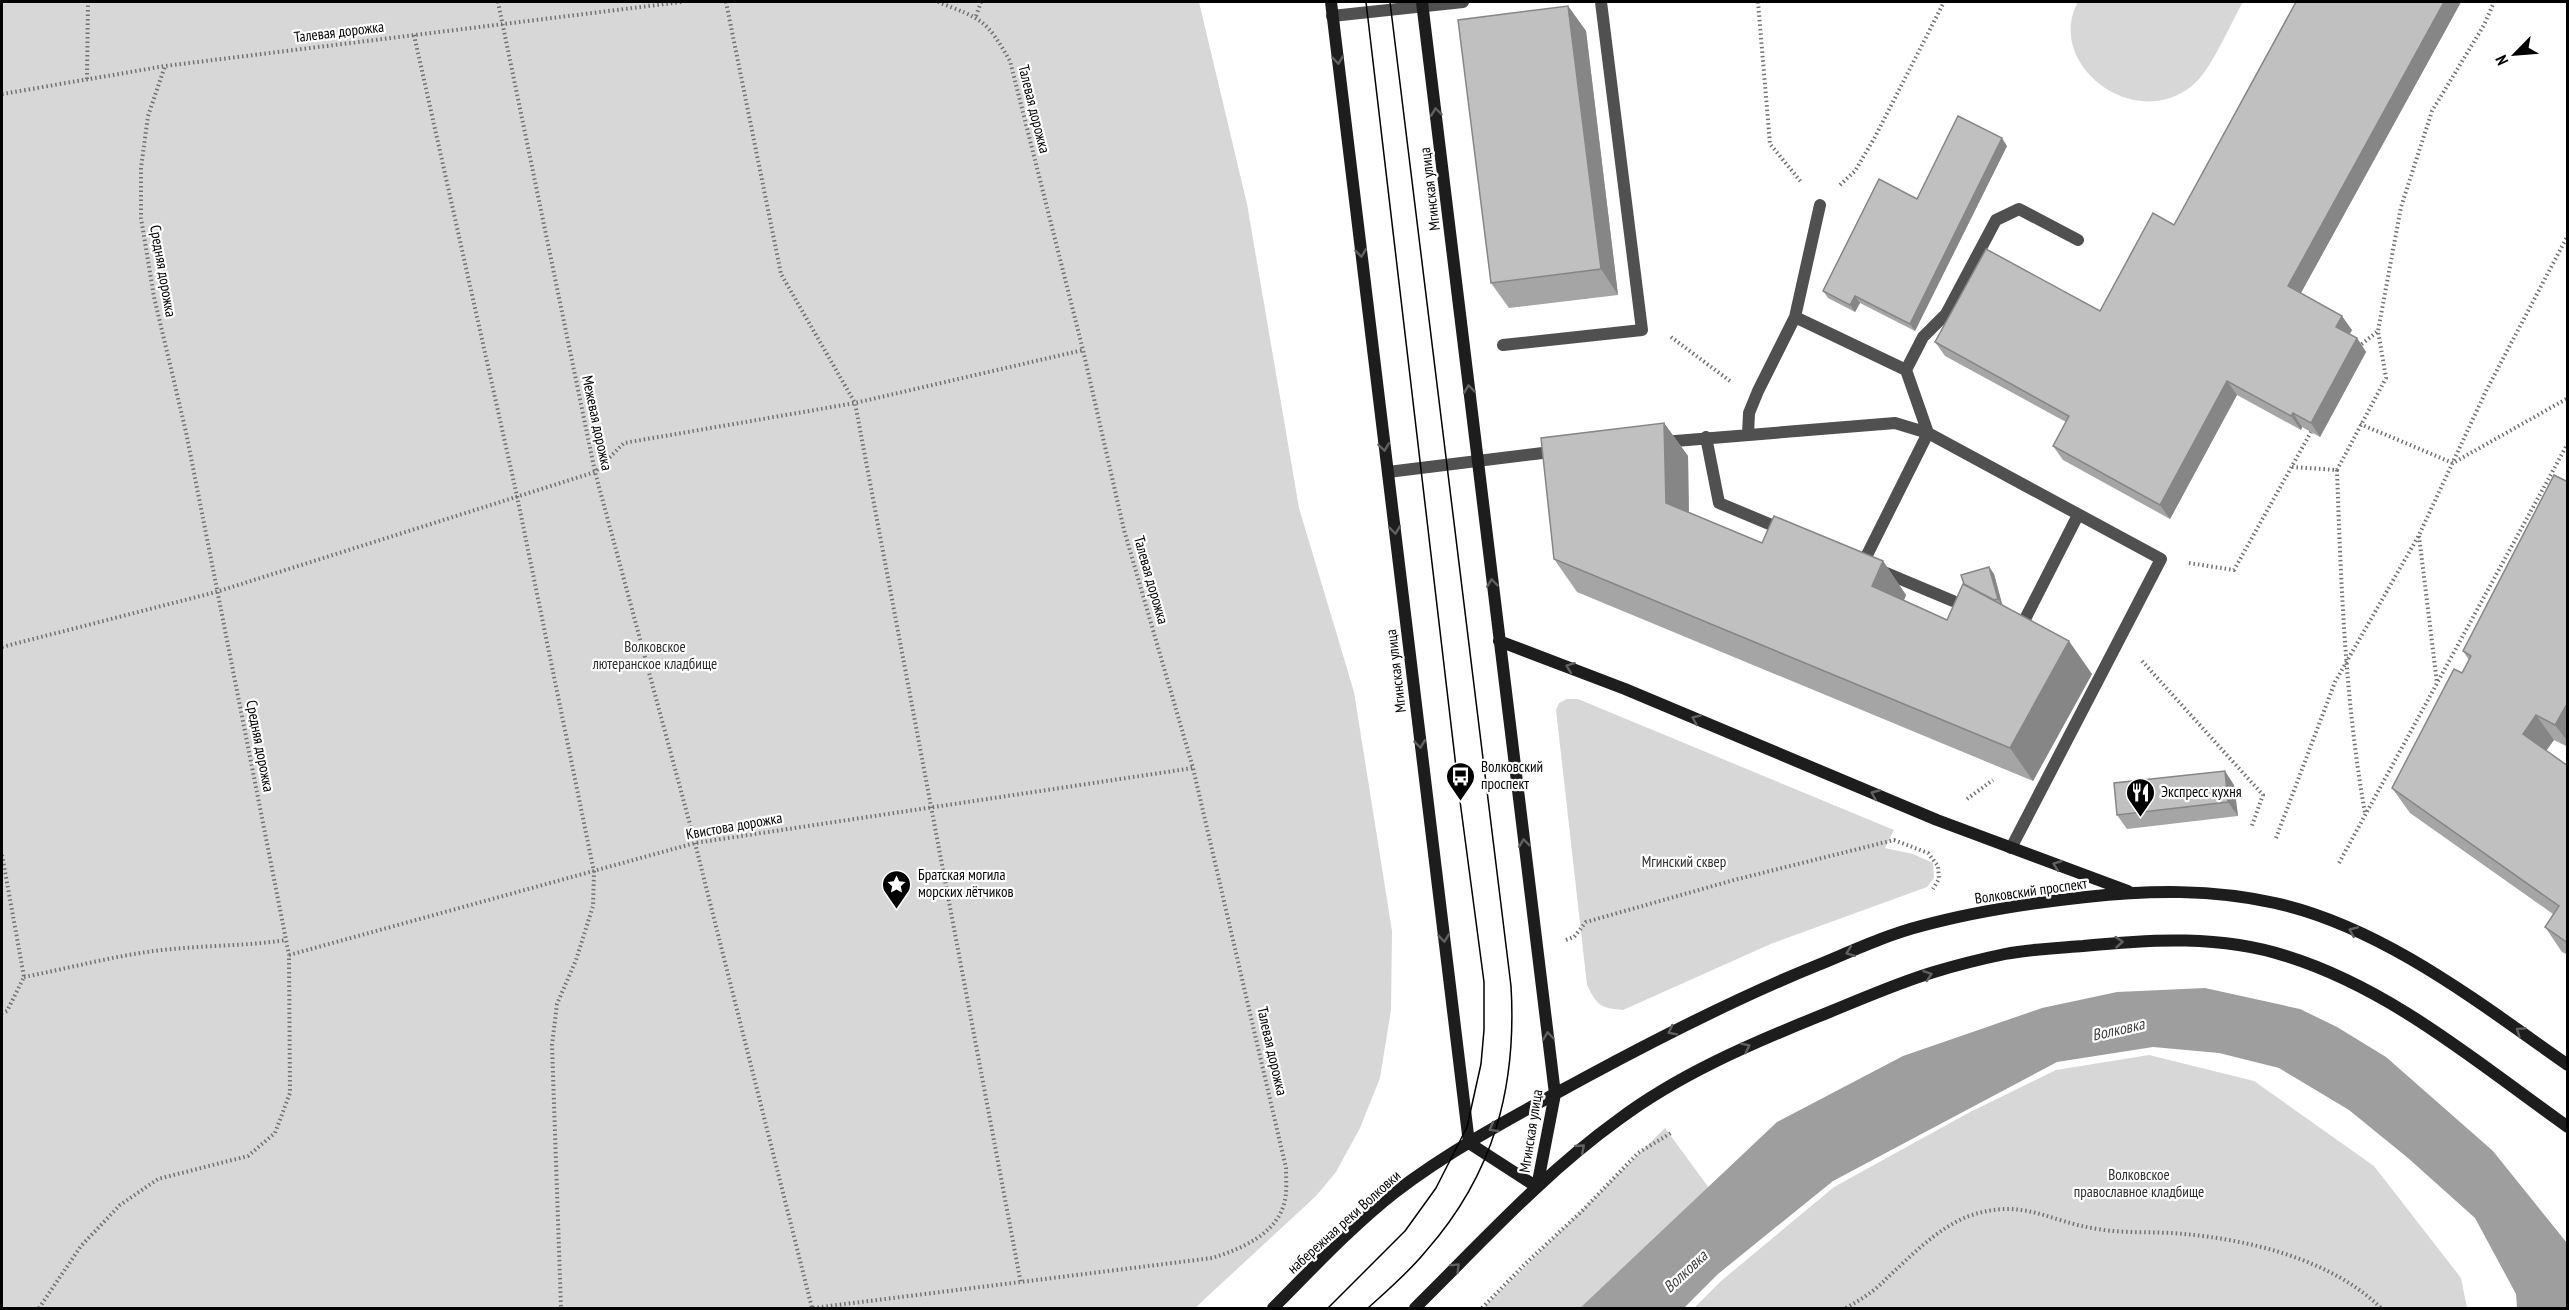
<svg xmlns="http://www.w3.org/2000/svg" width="2569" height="1310" font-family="'PT Sans Narrow',sans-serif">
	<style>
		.green { fill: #d7d7d7 }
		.water { fill: #9e9e9e }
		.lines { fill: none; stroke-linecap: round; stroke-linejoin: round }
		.path { stroke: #727272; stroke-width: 4; stroke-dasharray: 1.5 3; stroke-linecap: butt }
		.lane { stroke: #505050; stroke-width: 12 }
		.secondary { stroke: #1d1d1d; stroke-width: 12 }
		.tram { stroke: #000; stroke-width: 1.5 }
		.wall { fill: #a5a5a5 }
		.shaded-wall { fill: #868686 }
		.building { fill: #c0c0c0; stroke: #868686; stroke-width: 1.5 }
		.oneway { stroke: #616161 }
		.labels { text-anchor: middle; stroke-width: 4.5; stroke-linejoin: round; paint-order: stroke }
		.street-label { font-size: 15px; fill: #000; stroke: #fff }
		.park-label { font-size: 15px; fill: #2e2e2e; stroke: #fff }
		.poi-label { font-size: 15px; fill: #000; stroke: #fff; text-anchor: start }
		.water-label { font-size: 16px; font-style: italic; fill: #3f3f3f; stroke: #fff }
	</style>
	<rect width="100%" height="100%" fill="#fff"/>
	<path class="green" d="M2 2H1199L1247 204 1299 508 1354 692 1392 931 1391 1010 1380 1078 1360 1128 1336 1172 1316 1196 1195 1308H2Z
		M2078 2H2243C2230 24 2212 69 2193 85 2135 134 2044 64 2078 2Z
		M1567 699H1578L1894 830 1885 848 1913 854 1933 863 1934 878 1927 887 1773 943 1623 1010C1601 1008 1597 1006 1587 985L1556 710 1559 703Z
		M2149 1055 2254 1081 2374 1166 2461 1278 2467 1308H1694L1721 1281 1834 1187 1970 1112 2056 1070Z
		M1665 1128 1709 1188 1580 1308H1483Z"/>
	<path class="water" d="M2205 988 2300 1009 2337 1027 2386 1057 2493 1151 2567 1243V1308H2517L2516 1294 2475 1218 2408 1158 2349 1110 2279 1068 2219 1053 2153 1047 2057 1062 1833 1181 1718 1274 1684 1308H1580L1777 1122 1903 1056 2042 1008 2117 992Z"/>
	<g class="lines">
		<path class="path" d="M498 2 595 472 695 843 812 1308
			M726 2 781 274 855 403 1021 1284
			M1758 2 1770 144 1802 183
			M976 16 981 2
			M414 35 517 496 594 872 593 906 576 960 557 1004 552 1045 561 1308
			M87 79 88 2
			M2 94 165 66 681 2
			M1840 185 1855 171 1875 137 1944 2
			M1671 337 1730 381
			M2358 347 2378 331
			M2360 424 2453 463 2568 398
			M2292 467 2337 470 2386 378 2378 331 2401 207 2432 111 2484 25 2494 2
			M2337 470C2341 584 2345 700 2365 813
			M2419 536 2437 683
			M2189 563 2234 570 2311 432
			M2 647 216 592 595 472 624 443 855 403 1083 350
			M2142 661 2263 795 2251 828
			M1967 799 1993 780
			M2276 838 2335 682 2419 535 2486 391 2568 235
			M2 855 24 977 7 1011 2 1013
			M2339 863 2568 443
			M1566 940 1574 937 1586 922 1734 880 1894 840 1928 853 1938 866 1939 879 1933 889
			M289 955 695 843 1193 768
			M24 977C65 969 106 958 147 952 193 945 240 947 286 940
			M39 1308 81 1246 120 1205 158 1179 248 1156 275 1133 290 1093 289 955 186 432 154 297 141 218V168L148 116 165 66
			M813 1308 1212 1258C1241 1249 1278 1234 1285 1200 1287 1190 1286 1178 1286 1168L1193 768 1124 530 1083 350 1010 61C986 19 982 19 938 2
			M1482 1308 1525 1264 1583 1210 1638 1153 1671 1133
			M1846 1308C1860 1300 1875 1291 1886 1279 1910 1257 1937 1228 1969 1216 2024 1197 2048 1222 2098 1229 2126 1234 2156 1231 2184 1234 2251 1240 2332 1260 2381 1308"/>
		<path class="lane" d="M1332 16 1463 2
			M1795 317 1906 370 1928 433 1863 563
			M1503 345 1642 330 1601 2
			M1906 370 1923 337 1946 314 1996 220 2019 209 2078 240
			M1748 434 1749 413 1758 391 1795 317 1820 205
			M1706 437 1719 503 1786 531
			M1663 442 1895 423 1928 433 2161 559 2011 848
			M1388 472 1559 451
			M1879 570 1953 601
			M2022 625 2078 515"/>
		<path class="secondary" d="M1331 2 1469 1143 1537 1187
			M1422 2 1555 1094 1537 1187
			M1499 641 1625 689 1937 820 2128 891
			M1273 1308C1312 1269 1351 1227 1394 1193 1454 1147 1522 1112 1588 1076 1664 1035 1739 997 1818 965 1852 951 1886 935 1921 926 1976 911 2030 903 2086 897 2150 890 2212 889 2275 903 2383 927 2479 1003 2568 1065
			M1415 1308C1480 1244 1543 1174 1618 1120 1678 1075 1748 1045 1817 1017 1855 1002 1894 984 1934 972 1957 965 1981 959 2005 954 2030 949 2057 948 2083 946 2151 939 2221 935 2286 956 2392 989 2479 1064 2568 1127"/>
		<path class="tram" d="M1328 1308 1405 1231 1436 1188 1467 1127 1481 1064 1484 1030V982L1460 801 1366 2
			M1368 1308C1388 1290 1409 1272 1426 1251 1494 1174 1517 1087 1511 986L1390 2"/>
	</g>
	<path class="wall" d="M2296 2H2461L2301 293 2352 330 2349 334 2357 338 2366 352 2320 437 2302 427 2301 430 2237 395 2170 519 2063 460 2053 446 2066 422 1945 356 1935 342 2100 311 2174 225Z
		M1568 6 1586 31 1618 295 1509 308 1491 283Z
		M2007 146 1915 331 1860 303 1855 312 1828 298 1823 291 1917 199Z
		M1664 423 1688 456 1689 512 1762 543 1883 561 1906 595 1904 600 1947 620 1989 567 1994 574 2002 605 2092 674 2033 781 1577 592 1554 559Z
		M2568 482V747L2554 740 2546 751 2568 766V955L2562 952 2545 927 2553 914 2410 813 2392 788 2462 673 2469 660 2463 651Z
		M2234 785 2238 816 2127 829 2117 815Z"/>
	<path class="shaded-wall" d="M2444 2H2461L2297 300 2288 286Z
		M1568 6 1586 31 1618 295 1601 269Z
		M2002 138 2007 146 1915 331 1910 324Z
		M1855 296 1860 303 1855 312 1850 305Z
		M2342 316 2352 330 2346 341 2336 327Z
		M2357 338 2366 352 2320 437 2311 423Z
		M2227 381 2237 395 2170 519 2160 505Z
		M2293 413 2302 427 2301 430 2291 416Z
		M1664 423 1688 456 1689 536 1666 503Z
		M1883 561 1906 595 1896 619 1872 586Z
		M1989 567 1994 574 2003 607 1998 599Z
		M2069 641 2092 674 2033 781 2010 748Z
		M2568 702V742L2555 725Z
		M2536 715 2554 740 2540 759 2523 734Z
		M2225 771 2234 785 2238 816 2228 802Z"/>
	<path class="building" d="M2296 2H2444L2288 286 2342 316 2336 327 2357 338 2311 423 2293 413 2291 416 2227 381 2160 505 2053 446 2069 416 1935 342 1986 249 2100 311 2153 213 2174 225Z
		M1568 6 1601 269 1491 283 1458 20Z
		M1958 116 2002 138 1910 324 1855 296 1850 305 1823 291 1879 179 1917 199Z
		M1664 423 1666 503 1762 543 1774 516 1883 561 1872 586 1947 620 1963 584 2069 641 2010 748 1554 559 1541 438Z
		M2554 475 2568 482V702L2555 725 2536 715 2523 734 2568 766V943L2545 927 2559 906 2392 788 2454 669 2462 673 2471 656 2463 651Z
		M1989 567 1998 599 1994 600 1964 584 1961 575Z
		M2225 771 2228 802 2117 815 2114 783Z"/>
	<defs><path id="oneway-chevron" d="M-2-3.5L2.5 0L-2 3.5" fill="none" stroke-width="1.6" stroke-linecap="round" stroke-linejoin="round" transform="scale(1.5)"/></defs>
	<g class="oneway">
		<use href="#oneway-chevron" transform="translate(1338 60) rotate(83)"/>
		<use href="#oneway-chevron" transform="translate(1436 112) rotate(-97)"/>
		<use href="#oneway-chevron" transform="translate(1361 253) rotate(83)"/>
		<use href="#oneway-chevron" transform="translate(1469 389) rotate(-97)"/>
		<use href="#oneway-chevron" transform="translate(1384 447) rotate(82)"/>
		<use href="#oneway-chevron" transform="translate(1395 530) rotate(83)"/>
		<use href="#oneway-chevron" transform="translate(1492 583) rotate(-97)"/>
		<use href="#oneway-chevron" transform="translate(1570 667) rotate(-159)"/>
		<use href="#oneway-chevron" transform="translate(1696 719) rotate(-157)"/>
		<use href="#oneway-chevron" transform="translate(1420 744) rotate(83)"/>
		<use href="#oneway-chevron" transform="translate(1875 794) rotate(-157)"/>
		<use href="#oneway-chevron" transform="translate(1524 843) rotate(-97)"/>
		<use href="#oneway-chevron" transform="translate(2057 865) rotate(-160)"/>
		<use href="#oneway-chevron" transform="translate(2353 931) rotate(-157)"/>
		<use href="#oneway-chevron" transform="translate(1444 938) rotate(83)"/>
		<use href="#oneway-chevron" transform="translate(2119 942) rotate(-4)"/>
		<use href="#oneway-chevron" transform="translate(1850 952) rotate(159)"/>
		<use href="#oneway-chevron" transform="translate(1928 975) rotate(-19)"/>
		<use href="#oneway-chevron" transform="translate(1672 1031) rotate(153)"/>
		<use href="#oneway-chevron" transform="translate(2520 1031) rotate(-145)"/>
		<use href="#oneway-chevron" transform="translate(1548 1036) rotate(-97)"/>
		<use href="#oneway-chevron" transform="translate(1746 1047) rotate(-26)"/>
		<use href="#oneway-chevron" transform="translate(1493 1128) rotate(150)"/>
		<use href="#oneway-chevron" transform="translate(1581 1148) rotate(-41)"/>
		<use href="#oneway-chevron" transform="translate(1456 1267) rotate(-45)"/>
	</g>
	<defs>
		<symbol id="bus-pin" viewBox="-11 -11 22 30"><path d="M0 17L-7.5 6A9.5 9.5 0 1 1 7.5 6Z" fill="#000" stroke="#fff"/><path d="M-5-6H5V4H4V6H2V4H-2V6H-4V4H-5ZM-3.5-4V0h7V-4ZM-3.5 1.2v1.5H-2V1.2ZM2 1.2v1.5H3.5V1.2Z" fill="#fff"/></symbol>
		<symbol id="restaurant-pin" viewBox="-11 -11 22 30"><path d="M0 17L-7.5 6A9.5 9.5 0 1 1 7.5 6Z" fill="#000" stroke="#fff"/><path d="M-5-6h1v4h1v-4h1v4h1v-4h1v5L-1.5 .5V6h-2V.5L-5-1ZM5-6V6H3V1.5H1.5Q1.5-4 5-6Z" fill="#fff"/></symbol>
		<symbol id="sight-pin" viewBox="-11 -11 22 30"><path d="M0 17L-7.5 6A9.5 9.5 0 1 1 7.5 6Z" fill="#000" stroke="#fff"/><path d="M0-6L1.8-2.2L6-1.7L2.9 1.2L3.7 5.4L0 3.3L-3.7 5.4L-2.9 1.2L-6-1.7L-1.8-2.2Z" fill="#fff"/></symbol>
	</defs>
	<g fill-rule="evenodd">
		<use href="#bus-pin" x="1444" y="760" width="33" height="45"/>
		<use href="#restaurant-pin" x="2124" y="776" width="33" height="45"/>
		<use href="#sight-pin" x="880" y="868" width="33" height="45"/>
	</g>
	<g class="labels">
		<g class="street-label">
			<text transform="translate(339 32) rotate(-7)" y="5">Талевая дорожка</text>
			<text transform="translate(1034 109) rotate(76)" y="5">Талевая дорожка</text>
			<text transform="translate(1430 189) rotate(-97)" y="5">Мгинская улица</text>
			<text transform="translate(163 271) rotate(80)" y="5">Средняя дорожка</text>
			<text transform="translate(597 423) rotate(78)" y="5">Межевая дорожка</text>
			<text transform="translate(1151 580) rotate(74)" y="5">Талевая дорожка</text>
			<text transform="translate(1396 671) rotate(-97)" y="5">Мгинская улица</text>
			<text transform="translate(260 746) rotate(79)" y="5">Средняя дорожка</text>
			<text transform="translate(734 826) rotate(-10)" y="5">Квистова дорожка</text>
			<text transform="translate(2031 891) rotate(-8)" y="5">Волковский проспект</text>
			<text transform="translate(1272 1051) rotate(77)" y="5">Талевая дорожка</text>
			<text transform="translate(1531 1131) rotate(-81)" y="5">Мгинская улица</text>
			<text transform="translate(1344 1222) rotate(-42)" y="5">набережная реки Волковки</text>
		</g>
		<g class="park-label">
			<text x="655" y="652">Волковское<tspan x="655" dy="17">лютеранское кладбище</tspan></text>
			<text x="1684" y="867">Мгинский сквер</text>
			<text x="2139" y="1180">Волковское<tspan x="2139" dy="17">православное кладбище</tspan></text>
		</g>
		<g class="poi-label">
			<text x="1481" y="772">Волковский<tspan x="1481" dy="17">проспект</tspan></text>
			<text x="2161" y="797">Экспресс кухня</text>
			<text x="918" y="880">Братская могила<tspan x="918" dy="17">морских лётчиков</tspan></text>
		</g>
		<g class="water-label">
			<text transform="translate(2118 1029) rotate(-13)" y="6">Волковка</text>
			<text transform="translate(1685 1271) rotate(-43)" y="6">Волковка</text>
		</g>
	</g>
	<rect width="2569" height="1310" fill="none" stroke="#000000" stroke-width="6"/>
	<g transform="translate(2515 54) rotate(245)" stroke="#ffffff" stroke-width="4.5" paint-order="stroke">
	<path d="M0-4.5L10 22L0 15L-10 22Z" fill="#000000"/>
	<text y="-9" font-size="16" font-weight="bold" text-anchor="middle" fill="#000000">N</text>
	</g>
</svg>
